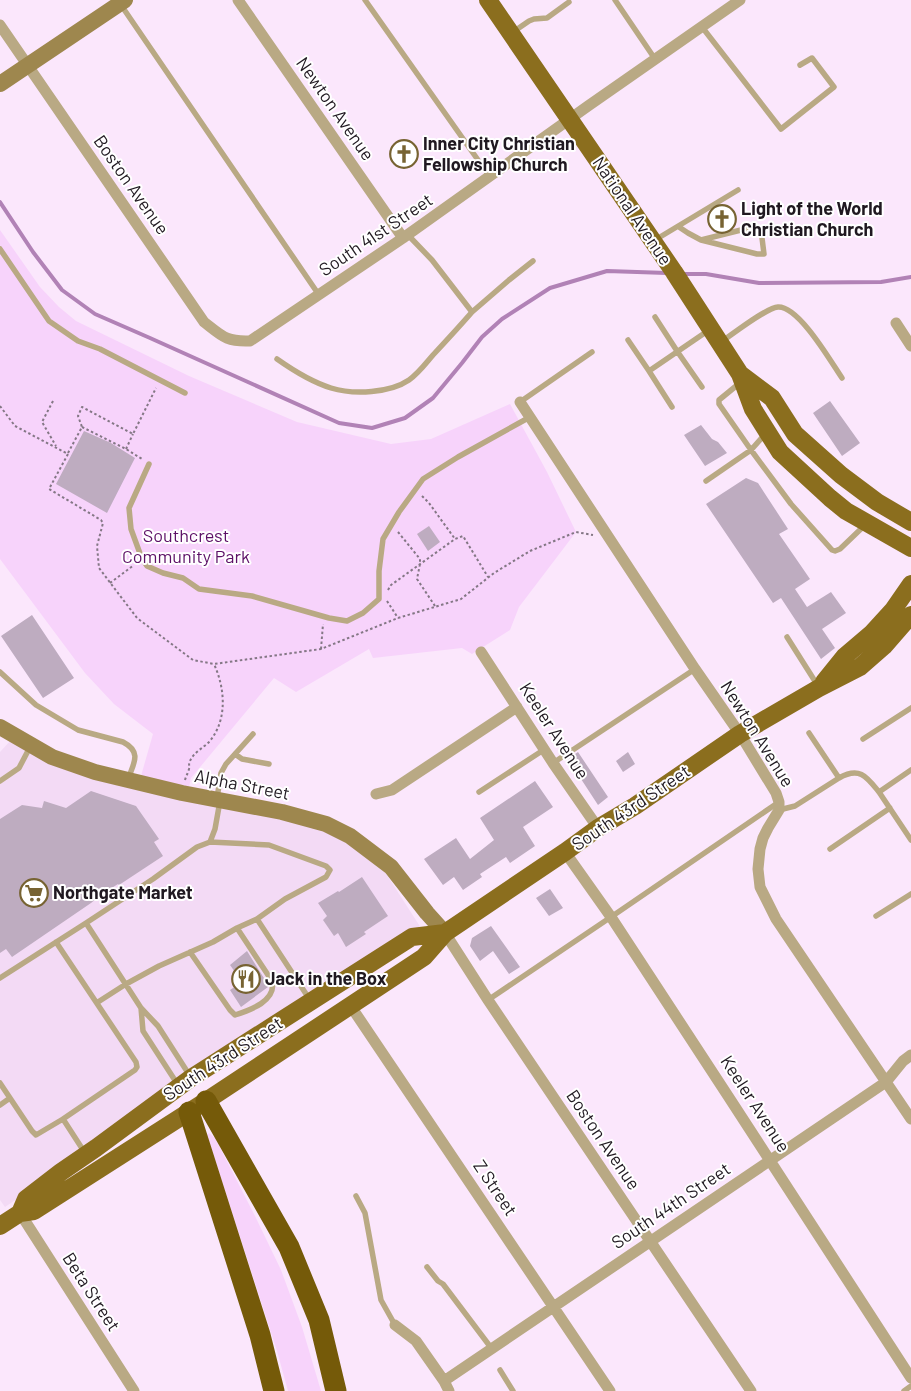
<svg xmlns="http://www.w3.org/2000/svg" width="911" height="1391" font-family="Barlow,sans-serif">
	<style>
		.built { fill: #f3daf5 }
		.green { fill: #f7d3fb }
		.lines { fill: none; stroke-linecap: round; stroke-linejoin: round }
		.stream { stroke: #b182b6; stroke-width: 4 }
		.building { fill: #beacc0 }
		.path { stroke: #847785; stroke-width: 2; stroke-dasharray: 2.5 2.5; stroke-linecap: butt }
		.lane { stroke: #b9a984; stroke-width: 5.5 }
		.street { stroke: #b9a984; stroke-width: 11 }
		.secondary { stroke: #9e874e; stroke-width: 16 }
		.primary { stroke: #8b6e1e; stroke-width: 18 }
		.highway { stroke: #755a09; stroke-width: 21 }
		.labels { text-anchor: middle; stroke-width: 4; stroke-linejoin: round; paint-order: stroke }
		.street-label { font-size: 18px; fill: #201921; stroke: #fff }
		.poi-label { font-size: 18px; font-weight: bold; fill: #201921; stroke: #fff; text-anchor: start }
		.park-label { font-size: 18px; fill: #5c0f66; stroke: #fff }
	</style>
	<rect width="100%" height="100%" fill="#fbe7fc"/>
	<path class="built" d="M12 739 71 772 306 822 343 837 385 872 421 928 5 1207 0 1200V752Z"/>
	<path class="green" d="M0 230 40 287 59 307 76 321 189 376 297 422 391 444 431 439 510 404 547 472 576 532 519 607 510 630 472 654 462 648 373 658 369 649 296 692 274 678 191 778 189 787 141 776 153 734 114 704 85 673 0 559Z
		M209 1133 215 1138 255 1216 281 1270 302 1327 321 1391H288L277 1351 207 1135Z"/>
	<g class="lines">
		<path class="stream" d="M0 202 33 252 62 290 95 314 150 338 339 423 372 428 405 418 433 398 462 363 482 337 502 319 550 288 607 271 667 273
			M682 274H706L759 283 881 282 911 277"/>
	</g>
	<path class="building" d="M830 401 860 443 842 456 813 413Z
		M701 425 712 439 718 442 727 453 705 466 684 435Z
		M84 431 111 443 135 458 107 513 56 484Z
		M746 478 758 483 788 529 779 534 810 579 795 589 807 607 831 592 846 613 822 629 835 648 821 659 781 598 773 603 706 504Z
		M429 526 440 542 428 551 417 534Z
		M32 615 74 678 43 698 1 636Z
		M578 752 608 797 598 805 568 759Z
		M628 752 635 764 623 772 616 761Z
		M535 781 553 807 523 827 535 846 510 863 506 857 480 874 482 877 463 890 454 877 443 885 424 859 456 838 470 859 494 840 480 818Z
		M91 791 136 806 159 839 154 842 163 856 119 885 118 884 102 894 91 903 12 957 6 949 0 953V819L22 805 42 808 44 801 66 808Z
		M362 877 388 916 364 932 366 934 346 947 338 933 334 936 323 920 327 916 318 903 338 891 339 892Z
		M550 889 563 908 549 916 536 898Z
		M491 926 520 967 509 974 493 951 480 961 470 946 472 938Z
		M247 951 267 983 268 987 241 1007 230 990 242 982 230 965Z"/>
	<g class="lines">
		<path class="path" d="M53 401 42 422 56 446
			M0 406 15 426 68 454 49 489 101 520 103 523 97 546 99 568 137 618 193 660 214 664 321 649 398 618 461 599 494 573 530 551 576 532 593 535
			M82 427 126 449 142 459
			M126 449 133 434
			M68 453 82 427 78 416 82 407 133 434 156 388
			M422 496 429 503 455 539
			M398 532 420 559V564L417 579 435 606
			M110 583 134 565
			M388 590 391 585 455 539 463 536 488 577
			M387 601 398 618
			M321 649 323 624
			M185 780C186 776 188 773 189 769 190 764 188 766 190 761 193 753 203 748 209 742 228 720 225 688 214 664"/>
		<path class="lane" d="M365 0 490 177
			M615 0 655 59
			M121 5 319 295
			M702 27 781 129 834 87 812 58 800 65
			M513 32 529 21 534 19 547 18 569 2
			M679 227 688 233 701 240 753 227H757L761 230 764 254H757L701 240
			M408 235 432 260 472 312 509 280 533 261
			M655 240 738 190
			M0 249 49 321 78 341 100 349 185 393
			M655 317 677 351 702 387
			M628 340 649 371 709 330
			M721 342C733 334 766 308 778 307 799 306 831 362 842 378
			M277 359C294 371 312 382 331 388 354 395 390 393 409 380 419 373 426 363 433 355 446 341 459 327 472 312
			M649 371 672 407
			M741 382 719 400V404L751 450 791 504 832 550 835 551 840 549 865 525
			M520 402 592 352
			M149 464 129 508 131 529 142 559 147 566 163 573 183 578 199 589 252 596 329 618 347 621 363 613 379 599V571L383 539 399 512 423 479 458 457 530 417
			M706 481 751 450 766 433
			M787 637 818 686
			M0 672 36 705 78 730 123 742C142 752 134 763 128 779
			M863 739 911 708
			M235 754 242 759 269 764
			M553 763 695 669
			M839 778C860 766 867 777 879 792L911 770
			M0 781 19 768 30 747
			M479 792 545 749
			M879 792 911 840
			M217 798 221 773 226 764 253 734
			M779 810 795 806 839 778 809 733
			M210 842 269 845 326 866 330 870 326 877 285 899 257 919 310 1000
			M830 849 890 808
			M876 916 911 894
			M86 923 141 1008 158 1026 190 1076
			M56 942 136 1062 137 1067 135 1070 63 1119
			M190 952 230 1010 235 1015C250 1010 277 1001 272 981L237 928
			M0 978 86 923 153 879 197 847 210 842 215 829 220 801
			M488 1000 611 917 779 802
			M98 1002 126 984 159 966 213 942 237 928 257 919
			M141 1008 143 1031 178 1085
			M0 1083 32 1131 36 1135 63 1119 85 1153
			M0 1105 10 1098
			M356 1196 365 1213 381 1300 395 1325
			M427 1267 438 1281 443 1284 492 1349
			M500 1370 513 1391
			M904 1391 911 1386"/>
		<path class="street" d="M238 0 403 238
			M0 25 204 322C222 336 226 342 250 341L403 238 588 106 740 0
			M896 323 911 346
			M520 402 695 669 740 734 776 793 779 802V810L768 828 763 838 760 849 758 869 760 887 776 919 911 1119
			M481 652 553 763 598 828
			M376 794 392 790 517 707
			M565 852 611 917 728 1096 911 1378
			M445 933 488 1000 751 1391
			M350 1005 610 1391
			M20 1213 134 1391
			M395 1325 416 1341 444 1381 449 1391
			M444 1381 886 1082 903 1061 911 1055"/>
		<path class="secondary" d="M0 84 125 0
			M0 727 52 757 95 772 182 793 282 812 326 824 350 836 391 867 427 913 445 933"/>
		<path class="primary" d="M488 0 674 272 740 374 753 409 780 452 830 498 846 511 911 548
			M740 374 772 398 795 434 841 475 877 502 911 522
			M824 682 845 656 872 633 893 610 911 584
			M20 1213 26 1199 61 1172 96 1148 191 1078 412 937 445 933
			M0 1226 20 1213 34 1211 206 1101 424 957 445 933 565 852 598 828 635 806 740 734 819 688 860 667 884 646 911 615"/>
		<path class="highway" d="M206 1101 289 1247 319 1320 336 1391
			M189 1112 260 1335 274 1391"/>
	</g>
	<defs>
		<symbol id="church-ring" viewBox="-11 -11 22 22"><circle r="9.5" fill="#fff" stroke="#776332" stroke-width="1.5"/><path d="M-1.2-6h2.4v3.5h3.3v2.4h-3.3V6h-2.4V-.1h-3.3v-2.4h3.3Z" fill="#776332"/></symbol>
		<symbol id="supermarket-ring" viewBox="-11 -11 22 22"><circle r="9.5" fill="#fff" stroke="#776332" stroke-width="1.5"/><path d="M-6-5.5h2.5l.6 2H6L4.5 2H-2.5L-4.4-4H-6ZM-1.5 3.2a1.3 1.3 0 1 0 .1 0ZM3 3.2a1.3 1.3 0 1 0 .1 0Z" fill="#776332"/></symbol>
		<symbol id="restaurant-ring" viewBox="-11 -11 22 22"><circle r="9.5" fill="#fff" stroke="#776332" stroke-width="1.5"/><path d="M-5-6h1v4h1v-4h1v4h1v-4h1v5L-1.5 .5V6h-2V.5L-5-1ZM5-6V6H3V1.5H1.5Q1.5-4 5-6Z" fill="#776332"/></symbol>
	</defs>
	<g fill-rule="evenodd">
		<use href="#church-ring" x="388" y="138" width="32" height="32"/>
		<use href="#church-ring" x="706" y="203" width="32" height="32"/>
		<use href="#supermarket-ring" x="18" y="877" width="32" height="32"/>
		<use href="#restaurant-ring" x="230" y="963" width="32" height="32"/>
	</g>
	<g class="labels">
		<g class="street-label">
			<text transform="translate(335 109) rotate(55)" y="6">Newton Avenue</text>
			<text transform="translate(131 185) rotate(55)" y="6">Boston Avenue</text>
			<text transform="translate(632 211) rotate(56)" y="6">National Avenue</text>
			<text transform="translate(376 235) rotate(-34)" y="6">South 41st Street</text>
			<text transform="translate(554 731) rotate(57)" y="6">Keeler Avenue</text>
			<text transform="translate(757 734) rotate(58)" y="6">Newton Avenue</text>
			<text transform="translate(242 785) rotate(11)" y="6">Alpha Street</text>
			<text transform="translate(631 808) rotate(-34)" y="6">South 43rd Street</text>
			<text transform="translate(223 1059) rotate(-33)" y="6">South 43rd Street</text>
			<text transform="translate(755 1104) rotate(57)" y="6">Keeler Avenue</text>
			<text transform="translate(603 1140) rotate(56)" y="6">Boston Avenue</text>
			<text transform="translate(495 1188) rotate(56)" y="6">Z Street</text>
			<text transform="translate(671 1206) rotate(-34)" y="6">South 44th Street</text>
			<text transform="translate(91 1292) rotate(57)" y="6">Beta Street</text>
		</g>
		<g class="poi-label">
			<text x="423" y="150">Inner City Christian<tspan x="423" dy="21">Fellowship Church</tspan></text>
			<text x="741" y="215">Light of the World<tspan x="741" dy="21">Christian Church</tspan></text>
			<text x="53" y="899">Northgate Market</text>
			<text x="265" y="985">Jack in the Box</text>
		</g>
		<g class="park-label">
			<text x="186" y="542">Southcrest<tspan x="186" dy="21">Community Park</tspan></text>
		</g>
	</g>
</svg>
